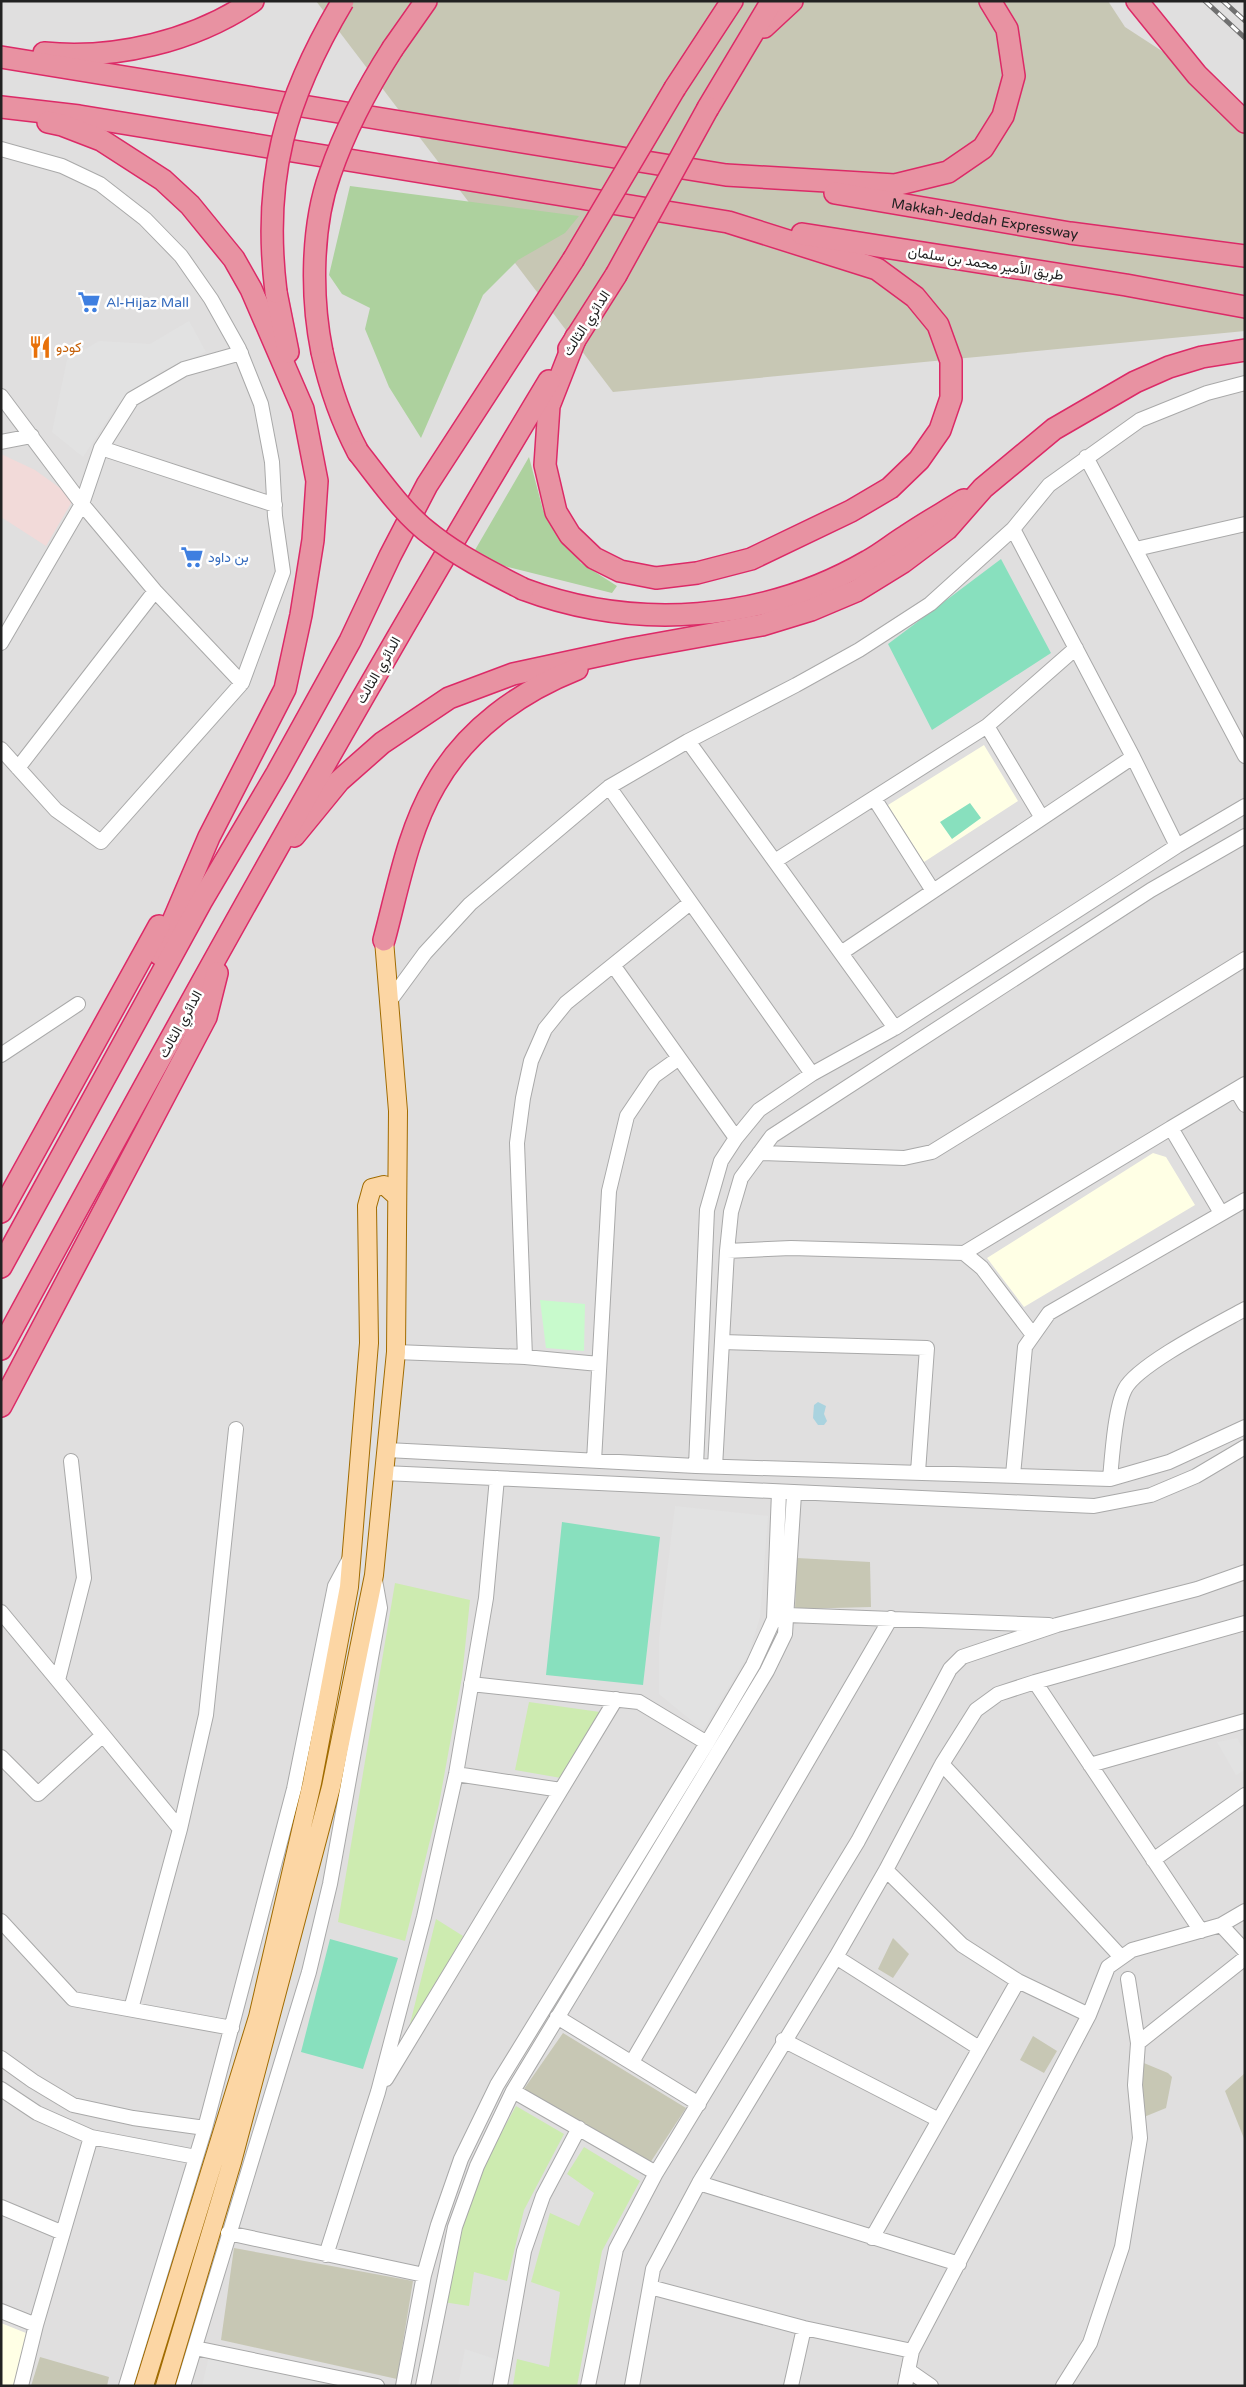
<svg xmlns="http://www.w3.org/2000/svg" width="1246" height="2387" font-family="'Varela Round',Vazirmatn,sans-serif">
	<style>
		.residential { fill: #e0dfdf }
		.commercial { fill: #f2dad9 }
		.education { fill: #ffffe5 }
		.construction { fill: #c7c7b4 }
		.grass { fill: #cdebb0 }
		.forest { fill: #add19e }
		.park { fill: #c8facc }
		.pitch { fill: #88e0be }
		.parking { fill: #e2e2e2 }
		.water { fill: #aad3df }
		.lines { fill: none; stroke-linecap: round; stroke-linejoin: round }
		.minor-casing { stroke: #a9a9a9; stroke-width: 16 }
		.major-casing { stroke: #a06b00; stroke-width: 20 }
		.highway-casing { stroke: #dc2a67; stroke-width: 24 }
		.minor { stroke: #fff; stroke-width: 14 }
		.major { stroke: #fcd6a4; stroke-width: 18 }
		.highway { stroke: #e892a2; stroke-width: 21 }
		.rail-casing { stroke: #707070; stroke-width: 5 }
		.rail { stroke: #fff; stroke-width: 3; stroke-dasharray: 9; stroke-linecap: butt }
		.highway-bridge-casing { stroke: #dc2a67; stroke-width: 24; stroke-linecap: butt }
		.highway-bridge { stroke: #e892a2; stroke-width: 21 }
		.labels { text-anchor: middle; stroke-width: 5; stroke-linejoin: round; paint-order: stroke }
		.street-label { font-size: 14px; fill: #222; stroke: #fff }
		.shop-label { font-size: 14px; fill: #366cbe; stroke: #fff; text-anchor: start }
		.food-label { font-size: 14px; fill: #c56008; stroke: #fff; text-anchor: start }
	</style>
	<rect width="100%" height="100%" fill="#f2efe9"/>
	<path class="residential" d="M1 1H1245V2386H1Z"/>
	<path class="commercial" d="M1 454 35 470 74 498 46 546 1 517Z"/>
	<path class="education" d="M984 745 1018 801 924 862 888 805Z
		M1153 1153 1166 1157 1195 1205 1024 1307 987 1258Z
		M1 2323 26 2333 16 2386H1Z"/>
	<path class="construction" d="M316 1H1108L1125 27 1245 105V331L613 392Z
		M797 1558 870 1562 871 1607 795 1609Z
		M893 1938 909 1954 893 1978 878 1969Z
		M563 2033 686 2108 650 2163 524 2089Z
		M1033 2036 1057 2051 1044 2073 1020 2060Z
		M1139 2061 1168 2073 1172 2077 1166 2108 1139 2119Z
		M1245 2073V2141L1225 2091Z
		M234 2248 413 2281 397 2379 221 2340Z
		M40 2357 109 2377 107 2386H31Z"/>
	<path class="grass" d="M395 1583 470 1600 462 1677 439 1804 405 1941 338 1922Z
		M529 1702 600 1712 561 1778 515 1770Z
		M436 1919 463 1936 408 2032Z
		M516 2106 564 2134 524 2210 507 2281 474 2272 469 2306 443 2302 467 2206 489 2155Z
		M584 2147 640 2181 602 2251 577 2386H513L517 2359 549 2367 560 2292 531 2282 550 2213 579 2226 594 2193 567 2174Z"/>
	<path class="forest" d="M350 186 579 216 565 233 518 260 483 295 421 438 389 387 365 329 370 308 342 294 329 275Z
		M529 457 543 510 581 563 617 586 612 593 492 563 475 550Z"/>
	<path class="park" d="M540 1300 585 1304 584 1351 546 1348Z"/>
	<path class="pitch" d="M1001 559 1051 653 932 730 888 644Z
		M970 803 981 818 952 839 940 822Z
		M562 1522 660 1537 643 1685 546 1675Z
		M330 1939 398 1958 363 2069 301 2052Z"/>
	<path class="parking" d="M189 321 206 352 161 371 117 405 83 457 52 432 67 360 99 341 150 344Z
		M675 1506 768 1516 760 1617 749 1653 703 1730 659 1694V1639Z
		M1237 1738 1245 1752V1770L1236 1775 1217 1742Z
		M465 2349 495 2359 489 2386H458Z
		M209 2356 352 2386H202Z"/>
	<path class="water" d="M818 1402 826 1406 824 1414 827 1421 824 1425H818L813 1418 814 1405Z"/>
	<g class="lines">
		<defs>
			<path id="minor" d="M1 149 62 166 100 184 145 219 181 256 211 299 239 349 261 404 272 462 275 516 283 572 242 683
				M1 396 82 504 155 591 242 683 101 842 56 810 1 749
				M1 442 32 436
				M101 448 275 505
				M1086 457 1245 756
				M1013 529 1133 757 1177 846
				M1136 549 1245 524
				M1 643 82 504 101 448 132 399 184 369 241 353
				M987 726 1042 818
				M688 741 895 1028
				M18 768 155 591
				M609 787 812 1074
				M874 798 933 891
				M775 861 987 726 1076 648
				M841 953 1133 757
				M613 965 736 1138
				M389 1002 425 953 470 904 609 787 688 741 796 685 859 650 930 604 1013 529 1049 485 1140 420 1207 393 1245 383
				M1 1055 78 1004
				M1236 1090 1245 1105
				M759 1153 904 1158 932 1152 1245 959
				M1221 1213 1171 1128 1245 1084
				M727 1251 791 1248 964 1253 1171 1128
				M964 1253 982 1268 1033 1335
				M722 1342 927 1348 918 1472
				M396 1352 525 1357 599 1364
				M525 1357 517 1143 523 1098 531 1061 545 1029 566 1003 690 903
				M387 1450 696 1466 1110 1479 1169 1462 1245 1427
				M594 1461 609 1191 627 1116 654 1076 679 1058
				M696 1466 707 1210 721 1161 736 1138 759 1110 812 1074 895 1028 1177 846 1245 806
				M715 1467 727 1251 731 1212 741 1178 772 1136 1151 890 1245 836
				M384 1473 1094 1506 1151 1495 1196 1476 1245 1447
				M1013 1475 1025 1347 1049 1313 1245 1200
				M1110 1479C1112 1457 1115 1408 1125 1389 1137 1365 1218 1324 1245 1309
				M1 1612 103 1735 38 1794 1 1757
				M787 1615 1049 1625
				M58 1680 84 1578 71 1461
				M1035 1682 1201 1931
				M471 1684 639 1702 707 1743
				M103 1735 180 1829 206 1715 236 1429
				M942 1764 1121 1957
				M1090 1765 1245 1721
				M456 1774 561 1790
				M1153 1860 1245 1795
				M886 1870 962 1945 1018 1981 1089 2015
				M1 1921 73 1999 232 2028
				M1221 1925 1245 1951
				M836 1957 979 2048
				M1128 1979 1138 2043
				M131 2009 180 1829
				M557 2017 699 2104
				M783 2040 939 2120
				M1 2058 33 2081 73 2105 133 2118 205 2128
				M632 2062 891 1618
				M386 2079 616 1699
				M1 2089 37 2113 91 2137 196 2157
				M513 2091 656 2173
				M699 2183 959 2264
				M1 2207 63 2233
				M228 2233 424 2275
				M872 2238 1018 1981
				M326 2255 378 2092 424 1917 456 1774 486 1598 497 1478
				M650 2287 804 2328 912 2351
				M1 2311 36 2325
				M195 2348 377 2386
				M908 2370 931 2386
				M21 2386 36 2325 91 2137
				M126 2386 205 2128 294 1789 335 1586 350 1558
				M183 2386 309 1972 330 1884 380 1608 375 1580
				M403 2386 424 2275 438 2225 461 2159 497 2085 707 1743 753 1665 774 1619 779 1492
				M423 2386 455 2227 477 2166 513 2091 767 1671 785 1634 794 1494
				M500 2386 524 2251 543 2196 579 2128
				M588 2386 616 2249 656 2173 858 1841 950 1669 962 1657 1057 1625 1197 1589 1245 1572
				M632 2386 653 2269 699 2183 836 1957 886 1870 942 1764 976 1710 998 1694 1035 1682 1245 1623
				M791 2386 804 2328
				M905 2386 912 2351 1089 2015 1108 1967 1132 1950 1221 1925 1245 1911
				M1063 2386 1090 2343 1122 2247 1140 2138 1135 2085 1138 2043 1245 1958"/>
			<path id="major" d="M144 2386 258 2017 312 1783 349 1587 369 1343 367 1206 372 1188 384 1185 397 1197
				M165 2386 232 2162 331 1787 374 1575 396 1352 398 1111 384 940"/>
			<g id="highway">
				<path d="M1137 1 1197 75 1245 122"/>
				<path d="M764 27 792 1"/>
				<path d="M393 48 426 1"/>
				<path d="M44 53C115 60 194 41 253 1"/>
				<path d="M1 57 726 175 895 185 948 172 983 148 1003 116 1014 76 1007 29 990 1"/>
				<path d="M675 88 732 1"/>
				<path d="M1 107 79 116 728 222 877 269 915 297 938 325 951 361V398L940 430 919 460 890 488 851 511 751 559 697 573 656 578 620 571 594 558 570 535 556 512 545 465 549 406 576 337"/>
				<path d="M708 108 772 1"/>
				<path d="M48 122 62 125 101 140 163 180 190 205 234 259 251 289 303 409 317 481 313 540 301 615 285 689 209 837 159 954"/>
				<path id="s1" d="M835 193 1070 233 1245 256"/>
				<path d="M802 234 1126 285 1245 307"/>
				<path d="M276 292 288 352"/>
				<path d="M569 349 616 275"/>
				<path d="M322 352C330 388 341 420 358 452"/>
				<path d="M523 589C635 631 763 622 868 561 881 554 893 544 906 536 925 523 945 512 964 500"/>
				<path d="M294 836 339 781 382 743 449 698 513 674 629 649 762 625 811 610 856 591 903 562 947 529 983 488 1054 429 1135 382 1169 367 1202 357 1245 350"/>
				<path d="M384 940C398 888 408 831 435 785 466 730 519 692 577 669"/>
				<path d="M1 1212 159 926"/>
				<path d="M1 1267 201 902 277 773 350 641 390 556 427 485 573 260"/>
				<path d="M1 1349C178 1023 357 699 549 381"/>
				<path d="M1 1406 206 1017 217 973"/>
			</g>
		</defs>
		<use href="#minor" class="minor-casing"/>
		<use href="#major" class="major-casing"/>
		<use href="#highway" class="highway-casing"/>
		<use href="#minor" class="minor"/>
		<use href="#major" class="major"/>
		<use href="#highway" class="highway"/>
		<defs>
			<path id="rail" d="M1205 1 1245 38
				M1223 1 1245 21"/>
		</defs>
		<use href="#rail" class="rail-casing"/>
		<use href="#rail" class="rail"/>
		<defs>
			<path id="highway-bridge" d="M573 260 675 88
				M616 275 708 108
				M276 292C262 178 285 98 343 1
				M322 352C311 298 311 227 330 174 345 130 368 87 393 48
				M358 452C381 481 403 514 433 536 460 557 492 573 523 589"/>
		</defs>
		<use href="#highway-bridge" class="highway-bridge-casing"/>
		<use href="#highway-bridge" class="highway-bridge"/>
	</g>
	<defs>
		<symbol id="supermarket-bare" viewBox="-9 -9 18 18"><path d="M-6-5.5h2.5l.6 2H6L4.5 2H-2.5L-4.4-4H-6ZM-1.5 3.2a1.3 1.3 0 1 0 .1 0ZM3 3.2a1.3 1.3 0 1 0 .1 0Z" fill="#3f7fe0" stroke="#fff" stroke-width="2.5" paint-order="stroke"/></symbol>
		<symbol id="restaurant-bare" viewBox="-9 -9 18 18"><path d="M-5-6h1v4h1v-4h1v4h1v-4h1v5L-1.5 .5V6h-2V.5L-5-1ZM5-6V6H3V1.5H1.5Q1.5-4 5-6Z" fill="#e8710a" stroke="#fff" stroke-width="2.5" paint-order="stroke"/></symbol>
	</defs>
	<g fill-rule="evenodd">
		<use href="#supermarket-bare" x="73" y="286" width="32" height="32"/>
		<use href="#restaurant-bare" x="24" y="331" width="32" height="32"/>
		<use href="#supermarket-bare" x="176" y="541" width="32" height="32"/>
	</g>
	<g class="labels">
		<g class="street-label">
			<text dy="5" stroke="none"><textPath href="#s1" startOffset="152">Makkah-Jeddah Expressway</textPath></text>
			<text transform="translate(986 263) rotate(9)" y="5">طريق الأمير محمد بن سلمان</text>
			<text transform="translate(586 323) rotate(-57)" y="5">الدائري الثالث</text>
			<text transform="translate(378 670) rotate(-60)" y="5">الدائري الثالث</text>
			<text transform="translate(180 1024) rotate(-61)" y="5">الدائري الثالث</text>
		</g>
		<g class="shop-label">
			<text x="106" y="307">Al-Hijaz Mall</text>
			<text x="208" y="562">بن داود</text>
		</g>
		<g class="food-label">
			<text x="56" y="352">كودو</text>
		</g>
	</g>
	<rect width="1246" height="2387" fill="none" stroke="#222222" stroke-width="5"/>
</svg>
